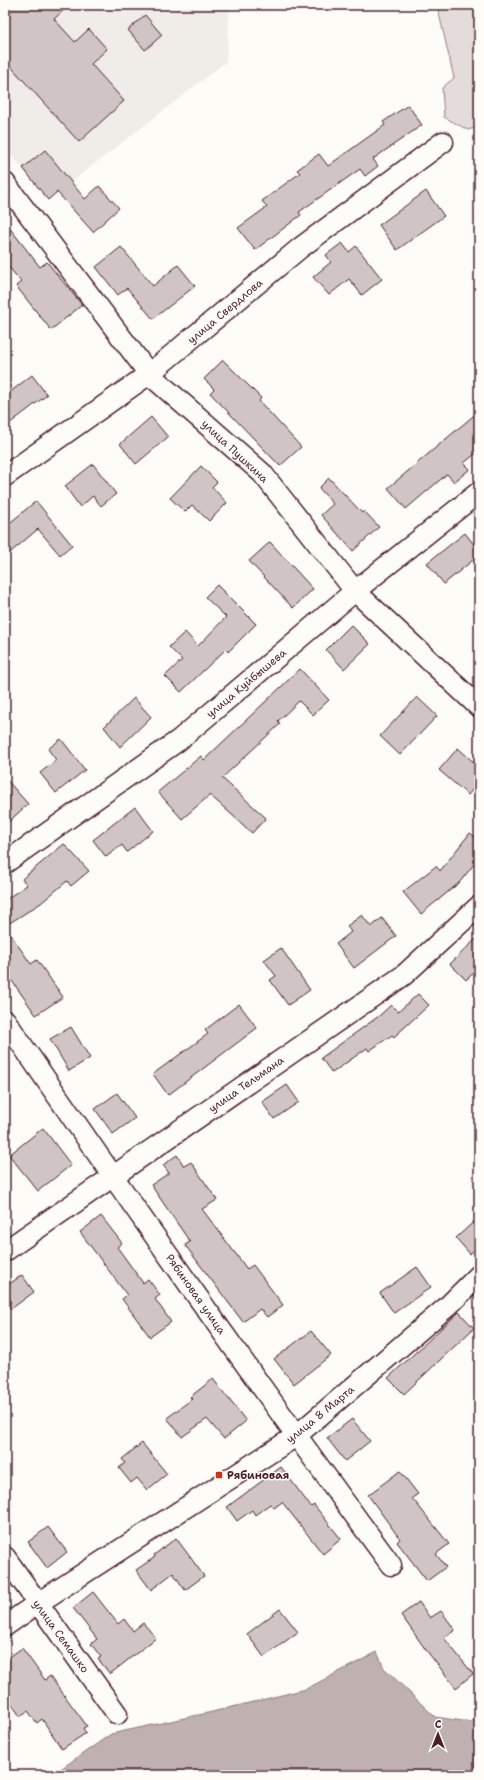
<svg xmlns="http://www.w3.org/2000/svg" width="484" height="1780" font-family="'Shantell Sans',sans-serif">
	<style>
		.built { fill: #f0ece8 }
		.green { fill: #e3dcda; stroke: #967e82 }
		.water { fill: #c0b1b1; stroke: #91777b }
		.building { fill: #d0c5c4; stroke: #4a1f2b }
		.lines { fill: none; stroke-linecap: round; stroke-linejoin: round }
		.minor-casing { stroke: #4a1f2b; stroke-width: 23 }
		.minor { stroke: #fdfcf7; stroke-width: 20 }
		.poi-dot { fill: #c8321e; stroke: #fdfcf7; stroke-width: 1.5 }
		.labels { text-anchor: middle; stroke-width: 3; stroke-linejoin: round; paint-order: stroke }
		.street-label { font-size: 11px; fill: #4a1f2b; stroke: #fdfcf7 }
		.poi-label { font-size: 11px; font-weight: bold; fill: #4a1f2b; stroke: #fdfcf7; text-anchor: start }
	</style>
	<rect width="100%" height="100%" fill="#fdfcf7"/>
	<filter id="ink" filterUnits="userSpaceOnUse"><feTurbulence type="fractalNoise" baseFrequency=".025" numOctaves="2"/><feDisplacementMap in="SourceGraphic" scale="8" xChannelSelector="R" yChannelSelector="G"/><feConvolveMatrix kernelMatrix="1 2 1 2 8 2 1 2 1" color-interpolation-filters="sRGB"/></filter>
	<g filter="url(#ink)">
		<path class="built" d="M5 5H230L226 62 48 200 5 147Z"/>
		<path class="green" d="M437 5H479V127L468 130 444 117 442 88 454 78Z"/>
		<path class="water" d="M377 1652 384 1668 435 1717 470 1722 479 1716V1775H52L111 1734 212 1712 306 1689Z"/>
		<path class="building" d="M5 5H69L54 19 75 42 89 29 107 49 91 64 124 101 79 142 5 60Z
			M145 15 162 35 145 50 128 30Z
			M408 105 422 125 373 159 378 166 365 176 360 169 299 212 301 215 255 250 238 228 267 207 262 201 300 173 297 170 319 154 328 166 385 125 383 122Z
			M45 150 85 199 99 186 119 208 93 232 57 192 48 200 23 168Z
			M426 191 444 216 397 250 379 225Z
			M5 222 40 267 47 262 82 305 51 330 16 286 21 282 5 262Z
			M342 243 349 252 356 246 382 279 362 295 349 279 329 295 313 277 331 262 326 255Z
			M121 247 153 286 178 265 195 286 153 319 127 288 118 295 96 267Z
			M223 360 261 398 259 401 301 447 280 466 210 393 214 389 204 379Z
			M32 375 47 395 5 427V396Z
			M479 411V451L464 463 470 469 454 482 447 474 406 509 388 488Z
			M151 417 168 437 136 464 120 444Z
			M93 464 116 494 101 506 93 496 80 507 65 486Z
			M201 466 217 482 212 487 227 503 209 521 192 505 185 512 170 498Z
			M329 478 362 513 364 511 379 527 353 551 321 515 333 504 319 488Z
			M36 501 72 545 60 555 38 529 5 557V527Z
			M465 533 479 551V555L444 584 427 563Z
			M270 542 313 589 293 608 249 561Z
			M217 585 256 624 228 652 226 649 181 692 165 676 182 660 169 647 185 632 198 646 226 617 205 597Z
			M351 625 370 644 344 669 326 650Z
			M300 669 329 700 313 715 299 701 278 721 280 724 222 778 266 818 252 833 210 795 182 819 158 792 201 756 204 760Z
			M417 697 437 716 400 755 380 736Z
			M134 698 151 717 120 747 104 727Z
			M61 739 85 770 56 793 40 773 56 760 48 749Z
			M458 748 479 767V782L468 795 439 770Z
			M5 778 28 804 5 825Z
			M135 807 153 831 127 852 122 845 106 857 93 840Z
			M470 833 479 840V858L459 883 421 914 403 892 436 866 440 871Z
			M64 844 89 871 71 886 67 881 41 903 5 926V900L27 885 22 879Z
			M362 915 371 927 382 918 396 936 354 968 336 944 351 932 347 926Z
			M5 927 31 964 37 960 63 997 36 1015 5 971Z
			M479 936V968L466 980 450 964Z
			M281 948 310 990 288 1005 270 980 276 976 264 960Z
			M418 994 429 1005 394 1037 392 1035 369 1051 367 1048 332 1073 321 1058 379 1016 391 1005 398 1012Z
			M239 1004 257 1028 168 1095 153 1074 208 1034 205 1030Z
			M71 1027 90 1058 69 1071 50 1039Z
			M287 1085 299 1102 274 1119 262 1102Z
			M117 1093 135 1118 113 1134 95 1109Z
			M43 1128 71 1165 38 1191 9 1155Z
			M177 1155 184 1166 191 1162 217 1200 202 1209 247 1269 253 1265 283 1305 267 1317 260 1309 243 1322 185 1245 190 1242 151 1185 169 1173 163 1165Z
			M101 1216 122 1243 117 1247 143 1283 148 1279 160 1295 155 1299 171 1322 150 1337 122 1299 127 1295 80 1232Z
			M479 1217V1245L470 1254 456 1238Z
			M417 1267 431 1287 394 1313 380 1293Z
			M22 1275 34 1292 11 1309 5 1301V1287Z
			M459 1312 474 1328 404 1394 388 1378Z
			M311 1331 331 1355 294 1384 274 1359Z
			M213 1379 246 1421 224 1439 207 1419 182 1437 167 1418 192 1399 190 1397Z
			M352 1419 370 1441 345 1461 327 1438Z
			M142 1443 167 1474 147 1490 137 1478 131 1483 119 1468 125 1463 122 1459Z
			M281 1467 311 1507 314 1505 341 1539 323 1554 282 1502 274 1508 270 1504 255 1515 252 1510 237 1521 227 1507Z
			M400 1471 418 1494 412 1498 449 1544 436 1554 446 1567 427 1581 397 1542 400 1539 368 1495Z
			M48 1527 67 1552 47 1568 28 1542Z
			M176 1538 204 1576 185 1590 173 1573 151 1590 136 1570 155 1557 154 1555Z
			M93 1592 118 1624 124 1619 133 1631 143 1623 156 1638 110 1674 98 1659 101 1657 91 1644 97 1639 73 1608Z
			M419 1602 430 1618 441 1611 455 1630 444 1638 473 1674 456 1688 426 1650 401 1615Z
			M280 1609 298 1632 264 1657 247 1634Z
			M22 1648 45 1680 50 1676 87 1726 83 1728 86 1733 62 1749 42 1719 37 1723 28 1711 20 1716 5 1695V1660Z"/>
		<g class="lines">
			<defs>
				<path id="minor" d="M5 183 149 374 262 473 355 591 479 707
					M5 476 149 374 300 248 443 142
					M5 863 179 740 355 591 479 492
					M5 1020C131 1204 259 1386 391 1565
					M5 1251 404 975 479 906
					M5 1557 117 1714
					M5 1626 38 1603 296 1436 448 1306 479 1275"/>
			</defs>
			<use href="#minor" class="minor-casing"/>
			<use href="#minor" class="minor"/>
		</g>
	</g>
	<rect class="poi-dot" x="215" y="1471" width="8" height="8" rx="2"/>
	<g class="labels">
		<g class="street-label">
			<text transform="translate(225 311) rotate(-40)" y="4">улица Свердлова</text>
			<text transform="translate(235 451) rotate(43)" y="4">улица Пушкина</text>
			<text transform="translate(246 683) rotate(-40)" y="4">улица Куйбышева</text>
			<text transform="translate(246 1084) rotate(-35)" y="4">улица Тельмана</text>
			<text transform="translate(196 1294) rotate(55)" y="4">Рябиновая улица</text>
			<text transform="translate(320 1414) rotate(-39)" y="4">улица 8 Марта</text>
			<text transform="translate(61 1636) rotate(54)" y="4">улица Семашко</text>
		</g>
		<g class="poi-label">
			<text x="227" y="1479">Рябиновая</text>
		</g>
	</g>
	<rect width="484" height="1780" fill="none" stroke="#fdfcf7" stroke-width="20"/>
	<rect x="10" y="10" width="464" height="1760" fill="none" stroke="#4a1f2b" stroke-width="1.5" filter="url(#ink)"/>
	<g transform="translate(438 1734)" stroke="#fdfcf7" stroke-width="3" paint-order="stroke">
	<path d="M0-3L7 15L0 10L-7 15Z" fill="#4a1f2b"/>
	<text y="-6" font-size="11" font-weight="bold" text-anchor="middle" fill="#4a1f2b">С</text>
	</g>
</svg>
